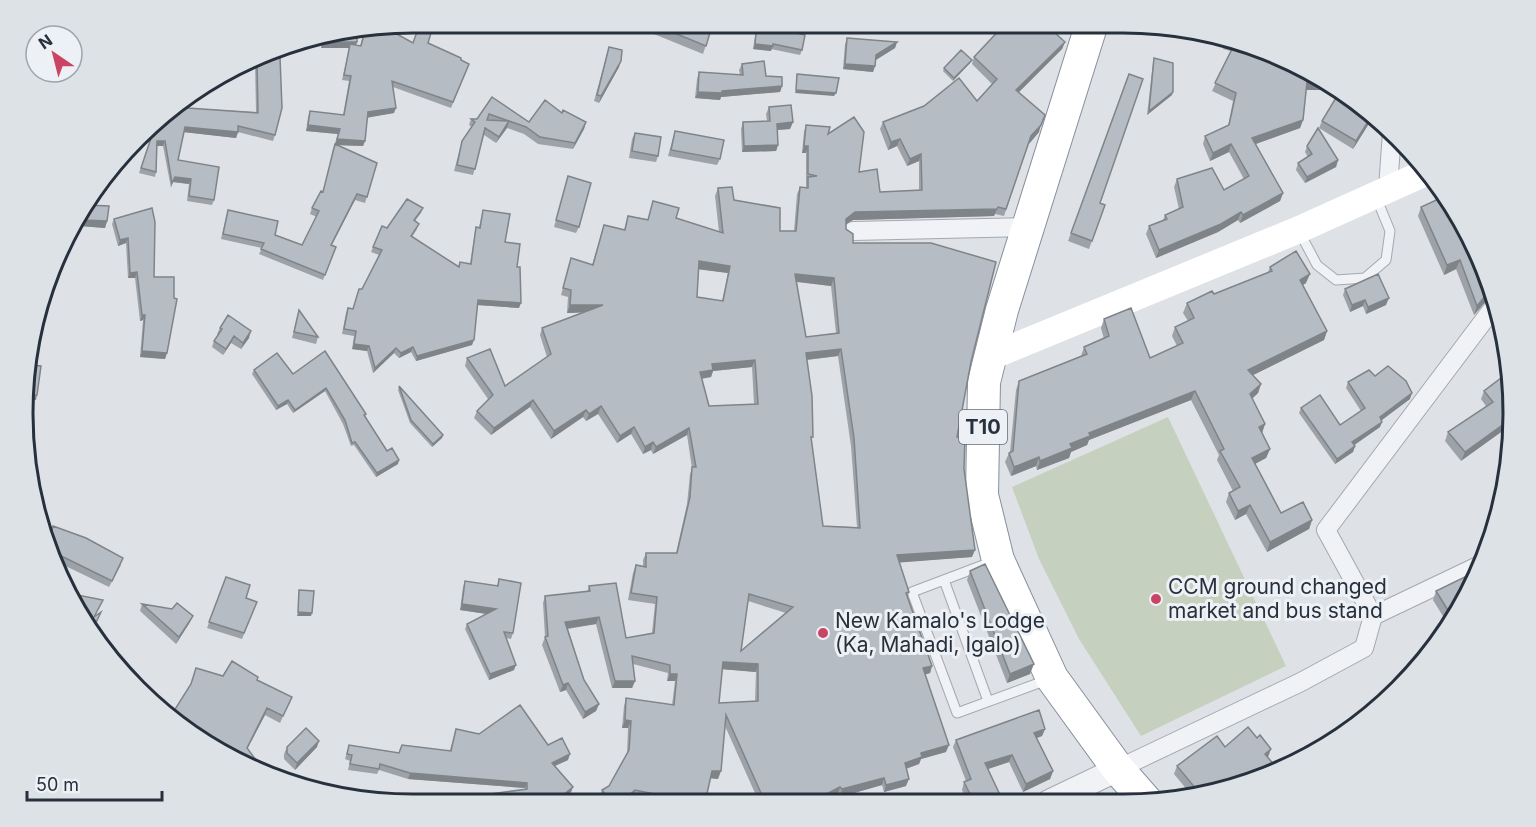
<svg xmlns="http://www.w3.org/2000/svg" width="1536" height="827" font-family="Inter,sans-serif">
	<style>
		.green { fill: #c5d0bf }
		.lines { fill: none; stroke-linecap: round; stroke-linejoin: round }
		.service-casing { stroke: #a3a9b1; stroke-width: 11 }
		.minor-casing { stroke: #a3a9b1; stroke-width: 20 }
		.tertiary-casing { stroke: #a3a9b1; stroke-width: 26 }
		.trunk-casing { stroke: #86909d; stroke-width: 34 }
		.service { stroke: #f0f2f5; stroke-width: 9 }
		.minor { stroke: #f0f2f5; stroke-width: 18 }
		.tertiary { stroke: #f0f2f5; stroke-width: 24 }
		.secondary { stroke: #fff; stroke-width: 27 }
		.trunk { stroke: #fff; stroke-width: 32 }
		.wall { fill: #9ca2a8; fill-rule: evenodd }
		.shaded-wall { fill: #7f8488 }
		.building { fill: #b5bcc3; stroke: #7f8488; stroke-width: 1.5; fill-rule: evenodd }
		.poi-dot { fill: #c94563; stroke: #edf1f5; stroke-width: 2 }
		.labels { text-anchor: middle; stroke-width: 6; stroke-linejoin: round; paint-order: stroke }
		.shield { fill: #edf1f5; stroke: #626b74; stroke-width: 1.5 }
		.shield-label { font-size: 20px; font-weight: bold; fill: #27313d }
		.poi-label { font-size: 21px; fill: #27313d; stroke: #edf1f5; text-anchor: start }
		.rim { fill: none; stroke: #27313d; stroke-width: 3 }
	</style>
	<rect width="100%" height="100%" fill="#dee2e7"/>
	<path class="green" d="M1168 417 1286 666 1141 736 1079 639 1039 559 1012 487Z"/>
	<g class="lines">
		<defs>
			<path id="service" d="M1300 233 1317 265 1336 280 1365 278 1386 260 1390 231 1376 197
				M986 564 912 592 957 713 1047 680
				M944 580 988 701"/>
			<path id="minor" d="M1388 188 1392 132
				M853 231 1027 227
				M1373 616 1482 564
				M1118 769 1301 682 1364 648 1373 616 1326 530 1497 303"/>
			<path id="tertiary" d="M1049 802 1118 769"/>
			<path id="trunk" d="M1092 23 1002 310 984 382 982 495 998 560 1052 678 1118 769 1146 801"/>
		</defs>
		<use href="#service" class="service-casing"/>
		<use href="#minor" class="minor-casing"/>
		<use href="#tertiary" class="tertiary-casing"/>
		<use href="#trunk" class="trunk-casing"/>
		<use href="#service" class="service"/>
		<use href="#minor" class="minor"/>
		<use href="#tertiary" class="tertiary"/>
		<path class="secondary" d="M992 356 1298 230 1429 171"/>
		<use href="#trunk" class="trunk"/>
	</g>
	<path class="wall" d="M647 23H713L703 54 644 30Z
		M757 23H775L774 28 802 50 800 55 771 49V51L753 49Z
		M384 27 413 43H428L469 64 451 108 393 87 394 113 367 117 365 141 363 146 337 145 377 163 365 203 355 200 332 245 336 247 323 280 259 254 262 248 221 239 228 210 275 235 302 245 317 217 310 214 312 208 323 192 333 149 338 134 306 131 308 117 310 111 343 115 349 81 342 80 349 48H321L322 38 357 32 356 45 360 46 364 31Z
		M1026 32 1065 42 1062 49 1019 92 1039 132 1029 143 1004 216 995 214 994 216 853 220 846 224V229L853 243 971 362 957 437 964 469 972 557 899 562 909 592 908 597 932 666 930 673 925 674 946 752 921 759 919 764 906 769V786L884 792 882 785 840 797 838 794 822 802H759L725 726 718 779 710 778 705 803H661L633 797 626 803H604L599 798 602 790 609 786 627 754 628 728H622L624 706 626 698 672 705 675 681H667L668 673 633 664 635 681 632 688H612L596 624 568 629 584 680 599 704 596 711 583 719 566 690 560 692 542 645 545 637 543 603 545 596 587 592 589 586 626 638 652 633 655 604 628 600 633 573 636 565 643 567V560L646 553H676L687 504 690 474 692 468 687 435 653 454 651 450 643 454 631 434 617 443 598 414 586 421 583 417 551 439 530 407 491 435 474 418 477 411 488 399 465 366 467 358 505 386 547 357 540 335 542 328 583 312 567 313 568 297 561 295 571 258 592 265 604 225 624 230 628 216 648 219 653 201 676 218 719 232 715 196 718 188 780 231H794L797 194 800 187H806V153H802L804 132 806 125 828 134 859 172 880 192 919 190V161L907 166 897 146 888 150 880 129 883 122 977 101 992 84 972 64 974 57ZM699 269 728 273 722 301 697 297ZM796 282 831 286 836 333 806 337ZM838 356 851 446 857 527 823 526 811 442 807 360ZM752 367 754 404 709 406 702 379 711 377 713 371ZM748 601 786 613 741 651ZM722 669 756 672 755 702 719 703Z
		M1227 37 1265 61 1318 75 1340 90H1306L1303 120 1300 128 1256 144 1283 193 1280 201 1240 223 1238 220 1218 232 1156 258 1146 234 1149 226 1163 220 1165 215 1179 209 1174 187 1177 179 1224 190 1244 179 1229 152 1210 161 1203 144 1205 136 1228 126 1233 101 1212 91 1231 51 1223 49Z
		M847 38 897 42 895 48 876 60 875 66 873 72 843 69 845 44Z
		M609 47 619 67 599 103 594 101Z
		M273 51 275 135 273 141 238 132 236 138 184 132 178 160 214 200 212 205 187 201 189 184 173 182 171 188 163 146H157L156 172 155 177 139 173 154 129H156L157 123 175 104 188 108 256 112 255 62H252Z
		M1154 58 1172 95 1147 115 1153 62Z
		M970 63 953 81 943 71 944 68Z
		M742 64 766 76 782 86 780 92 721 97 720 100 695 98 697 79 699 72 740 75 739 70Z
		M1129 74 1100 203 1105 205 1089 249 1068 241Z
		M492 97 529 122 562 113 586 122 584 129 573 149 538 144 524 134 507 128 496 143 484 135 473 175 454 171 462 141 472 127 469 125 471 119H477Z
		M1352 102 1370 122 1353 149 1319 128 1322 121Z
		M769 107 793 122 790 129 777 130 778 145 776 151 742 152 741 129 743 122 767 121 766 114Z
		M675 131 720 159 717 165 668 156Z
		M635 133 658 156 656 162 629 158 632 139Z
		M1307 146 1338 160 1336 167 1305 183 1296 170 1298 163 1308 157 1305 152Z
		M568 176 579 227 576 233 554 227Z
		M85 205 107 221 105 228 80 226 81 213Z
		M1421 207 1473 240 1493 293 1474 315 1456 269 1444 275 1418 216Z
		M423 208 421 213 415 221 417 229 412 237 458 267 460 262 470 264 475 232 476 227H479L483 210 505 242 517 267 519 308 478 305 472 345 416 361 411 352 399 358 394 353 373 373 367 351 352 349 354 336 342 334 346 313 348 308 353 309 379 255 371 252 382 226 387 228Z
		M114 219 154 277 167 353 165 359 140 357 143 320 140 321 135 278H128L126 243 118 246 112 224Z
		M1270 267 1306 283 1303 285 1327 331 1324 340 1253 375 1261 384 1258 393 1252 399 1265 424 1262 433 1270 449 1266 458 1255 464 1281 513 1312 520 1309 529 1267 552 1246 514 1235 520 1226 502 1229 493 1233 491 1217 460 1219 455 1191 400 1089 440 1087 445 1071 452 1069 458 1037 470 1036 466 1011 476 1005 462 1009 453 1010 452 1016 390 1019 381 1081 356 1084 347 1104 339 1101 328 1104 319 1150 358 1177 346 1172 336 1175 327 1188 321 1183 313 1187 303 1214 294 1268 272Z
		M1345 289 1386 305 1366 314 1363 306 1350 312 1343 295Z
		M299 310 318 337 316 344 292 338Z
		M220 328 249 338 241 349 231 343 223 355 212 347 214 341 218 335 217 334Z
		M325 351 366 414 365 417 387 451 398 464 376 477 354 445 351 446 343 424 325 391 293 413 287 404 276 410 252 374 254 370 293 374Z
		M1375 376 1410 399 1381 420 1380 427 1354 445 1355 446 1353 452 1335 464 1299 413 1301 408 1340 425 1361 411 1346 388 1348 382Z
		M1512 383 1461 461 1445 441 1448 432 1486 406 1481 399 1484 391Z
		M399 386 443 435 442 438 432 447 410 423 398 390Z
		M48 543 121 565 109 587 51 559Z
		M1479 570 1461 609 1449 626 1433 600 1436 591Z
		M970 571 1030 674 1007 683 967 580Z
		M226 577 246 598 257 602 242 639 207 628Z
		M499 579 513 633 511 639 506 638 514 670 489 680 465 629 467 624 487 614 460 610 463 587 465 581 497 586Z
		M142 604 190 622 176 644 140 611Z
		M223 676 257 680 292 697 280 723 265 715 247 749 259 764 257 768 218 752Z
		M456 729 479 734 548 745 568 760 555 766 573 787 571 792 558 803 432 804 433 802 525 790V788L408 779 379 770 377 774 348 770 350 761 345 759 349 745 399 753 450 750Z
		M1045 729 1042 736 1037 738 1053 771 1050 779 1023 792 1009 762 988 769 1001 797 1000 802H967L962 790 964 782 966 781 953 747 956 740Z
		M287 747H317L295 770 284 759V754Z
		M1177 766 1249 784 1193 797 1174 774Z"/>
	<path class="shaded-wall" d="M605 23 624 24 622 30 603 28Z
		M324 42H357L355 48 350 44 349 48H321Z
		M897 42 895 48 874 61 876 55Z
		M1065 42 1062 49 1014 97 1016 90Z
		M755 44 773 46 771 51 753 49Z
		M972 60 970 63 953 81 954 78Z
		M621 61 619 67 599 103 601 96Z
		M845 64 875 66 873 72 843 69Z
		M1307 82 1329 83 1340 90H1304Z
		M782 86 780 92 721 97 720 100 695 98 698 92Z
		M796 90 836 93 834 96 795 93Z
		M1173 92 1172 95 1147 115 1149 111Z
		M1339 95H1346L1356 102 1337 103Z
		M396 108 394 113 366 118 368 112Z
		M1372 115 1370 122 1353 149 1356 141Z
		M1303 120 1300 128 1250 146 1252 138Z
		M509 121 507 128 496 143 499 137Z
		M586 122 584 129 573 149 575 143Z
		M793 122 790 129 775 130 777 124Z
		M308 125 340 129 338 134 306 131Z
		M1041 125 1039 132 1029 144 1031 136Z
		M185 127 238 132 236 138 183 132Z
		M337 139 365 141 363 146 335 145Z
		M900 139 897 146 888 150 891 142Z
		M157 141H165L163 146H155Z
		M1231 144 1229 152 1210 161 1213 153Z
		M778 145 776 151 742 152 744 146Z
		M804 146H808L806 153H802Z
		M921 154 919 161 907 166 910 159Z
		M1338 160 1336 167 1305 183 1307 177Z
		M175 177 191 179 189 184 173 182Z
		M1283 193 1280 201 1240 223 1243 215Z
		M357 194 355 200 329 250 331 245Z
		M997 209 994 216 853 220 843 226 846 219 855 212Z
		M1241 212 1238 220 1218 232 1156 258 1159 250Z
		M82 220 107 221 105 228 80 226Z
		M128 238 126 243 118 246 120 240Z
		M1460 260 1456 269 1444 275 1447 265Z
		M699 261 730 266 728 273 696 269Z
		M137 272 135 278H128L130 273Z
		M795 274 834 278 831 286 792 281Z
		M1310 274 1306 283 1296 289 1300 280Z
		M1491 289 1493 293 1474 315 1477 306Z
		M1389 298 1386 305 1366 314 1368 307Z
		M478 300 521 303 519 308 477 305Z
		M1365 300 1363 306 1350 312 1352 305Z
		M570 305H603L600 312 567 313Z
		M142 315H145L143 320 140 321Z
		M251 331 249 338 241 349 243 343Z
		M1327 331 1324 340 1245 379 1248 370Z
		M234 336 231 343 223 355 226 349Z
		M474 340 472 345 416 361 417 356Z
		M354 344 369 346 367 351 352 349Z
		M413 347 411 352 399 358 401 353Z
		M396 348 394 353 373 373 375 368Z
		M841 349 838 356 804 360 806 353Z
		M142 351 167 353 165 359 140 357Z
		M755 360 752 367 713 371 711 377 697 379 700 372 712 364Z
		M1261 384 1258 393 1246 404 1250 394Z
		M326 388 325 391 293 413 295 410Z
		M1195 391 1191 400 1089 440 1087 445 1071 452 1069 458 1037 470 1040 461 1070 444 1089 433Z
		M1412 393 1410 399 1378 423 1380 417Z
		M28 395H37L36 400H27Z
		M288 400 287 404 276 410 278 406Z
		M533 400 530 407 491 435 494 428Z
		M601 406 598 414 586 421 589 414Z
		M586 410 583 417 551 439 554 431Z
		M1512 418 1511 425 1461 461 1465 452Z
		M1382 422 1380 427 1350 448 1352 442Z
		M1265 424 1262 433 1259 427Z
		M634 427 631 434 617 443 620 436Z
		M689 428 687 435 653 454 656 447Z
		M443 435 442 438 432 447 433 444Z
		M653 442 651 450 643 454 645 447Z
		M1355 446 1353 452 1335 464 1337 459Z
		M1270 449 1266 458 1249 467 1252 458Z
		M1039 457 1036 466 1011 476 1014 467Z
		M399 460 398 464 376 477 377 473Z
		M1250 505 1246 514 1235 520 1238 511Z
		M1312 520 1309 529 1267 552 1270 542Z
		M975 550 972 557 894 563 897 555Z
		M1469 591 1465 601 1457 605 1460 595Z
		M462 604 496 609 494 615 460 610Z
		M298 612 312 613 311 616H297Z
		M193 616 190 622 176 644 179 637Z
		M599 617 596 624 563 629 565 622Z
		M723 662 758 664 756 672 720 669Z
		M1034 664 1030 674 1007 683 1010 674Z
		M516 665 514 670 489 680 490 674Z
		M932 666 930 673 921 676 923 668Z
		M670 674H677L675 681H667Z
		M615 681H635L632 688H612Z
		M568 683 566 690 560 692 563 685Z
		M599 704 596 711 583 719 585 712Z
		M267 708 265 715 244 755 247 748Z
		M625 720 631 721 628 728H622Z
		M1045 729 1042 736 1031 740 1034 733Z
		M319 741 317 747 295 770 297 763Z
		M949 745 946 752 921 759 919 764 902 770 905 763 921 753Z
		M1271 749 1268 757 1262 762 1265 754Z
		M570 754 568 760 550 768 552 763Z
		M1012 755 1009 762 982 771 985 763Z
		M1275 766 1273 772 1260 778Z
		M712 771H721L718 779 709 778Z
		M1053 771 1050 779 1023 792 1026 784Z
		M410 773 527 783 525 788 408 779Z
		M884 778 882 785 840 797 842 789Z
		M909 779 906 786 884 792 886 785Z
		M573 787 571 792 558 803H553Z
		M840 787 838 794 822 802H811Z
		M635 790 633 797 626 803H620Z
		M1001 797 1000 802H992Z"/>
	<path class="building" d="M605 23H624V24Z
		M650 23H713L706 46Z
		M757 23H775L774 28 805 35 802 50 773 44V46L755 44Z
		M1006 23H1017L1026 32 1034 23H1044L1065 42 1016 90 1045 115 1041 125 1031 136 1006 209 998 207 997 209 855 212 846 219V229L853 234V243H931L996 262 971 362 957 437H965L964 469 975 550 897 555 909 592 906 593 932 666 923 668 949 745 921 753 922 757 905 763 909 779 886 785 884 778 842 789 840 787 811 802H765L726 715 721 771H712L705 803H699L635 790 620 803H612L602 790 609 786 629 750 631 721 625 720 626 698 674 705 677 674H670V665L632 656 635 681H615L599 617 565 622 584 680 599 704 585 712 568 683 563 685 545 637 548 636 545 596 590 591 589 586 616 583 626 638 654 633 657 597 631 593 636 565 646 567V553H677L690 497 692 467H696L689 428 656 447 653 442 645 447 634 427 620 436 601 406 589 414 586 410 554 431 533 400 494 428 477 411 493 395 467 358 490 349 505 386 551 354 542 328 603 305H570L571 290 563 288 571 258 593 265 604 225 625 230 628 216 648 220 653 201 679 208 676 218 723 233 718 188 732 187 734 200 780 208V231H796L800 187 808 188V177L817 176 808 174V146H804L806 125 830 127 828 134 854 117 864 132 859 172 877 169 880 192 922 190 921 154 910 159 900 139 891 142 883 122 924 106 959 78 977 101 997 79 974 57ZM699 261 730 266 723 301 697 297ZM795 274 834 278 839 333 806 337ZM841 349 854 438 860 528 823 526 811 437H813L812 396 806 353ZM755 360 758 404 709 406 700 372 713 370 712 364ZM749 594 793 607 741 651ZM723 662 758 664V701L719 703Z
		M384 27 413 43 418 29 431 33 428 43 461 58V60L469 64 453 102 392 81 396 108 368 112 365 141 337 139 340 129 308 125 310 111 344 115 351 76 344 75 350 44 361 46 365 31Z
		M357 32V42H324V37Z
		M1227 37 1267 54 1265 61 1297 66 1318 75 1329 83 1307 82 1303 120 1252 138 1283 193 1243 215 1241 212 1221 224 1159 250 1149 226 1167 219 1165 215 1183 207 1177 179 1212 168 1224 190 1249 176 1231 144 1213 153 1205 136 1229 125 1236 93 1215 83 1235 43 1226 41Z
		M847 38 897 42 876 55 875 66 845 64Z
		M609 47 622 50 621 61 601 96 597 95Z
		M961 50 972 60 954 78 944 68Z
		M273 51V57H280L282 108 275 135 238 126V132L185 127 178 160 219 167 214 200 189 196 191 179 175 177 172 183 165 141H157L156 172 141 168 154 129H157L158 122 175 104 186 98 190 99 188 108 258 113 257 60Z
		M1154 58 1173 63V92L1149 111Z
		M764 61 766 76 782 77V86L722 91V93L698 92 699 72 743 75 742 64Z
		M797 74 839 78 836 93 796 90Z
		M1129 74 1143 79 1100 203 1105 205 1092 241 1071 233Z
		M1340 91 1346 95H1339L1372 115 1356 141 1322 121Z
		M492 97 529 122 545 100 562 113 563 110 586 122 575 143 540 137 526 127 509 121 499 137 485 128 475 169 457 165 462 141 475 122 471 119H477ZM489 114 509 121 487 120Z
		M791 105 793 122 777 124 778 145 744 146 743 122 770 121 769 107Z
		M1318 128 1338 160 1307 177 1298 163 1312 154 1307 146Z
		M675 131 724 140 720 159 671 150Z
		M635 133 661 137 658 156 632 151Z
		M335 144 377 163 367 197 357 194 331 245 336 247 325 275 261 249 264 243 223 234 228 210 278 221 275 235 302 245 319 211 312 208 321 191 323 192Z
		M568 176 591 183 579 227 556 220Z
		M1445 196 1473 240 1491 289 1477 306 1460 260 1447 265 1421 207Z
		M407 199 423 208 414 220 419 224 411 236 459 267 460 262 471 264 476 227 480 228 483 210 510 214 505 242 520 244 517 267H520L521 303 478 300 474 340 417 356 413 347 401 353 396 348 375 368 369 346 354 344 356 331 344 329 348 308 353 309 359 289H362L382 250 373 247 382 226 387 228Z
		M85 205 109 206 107 221 82 220 83 208Z
		M152 208 155 222 154 277H174V298L177 299 167 353 142 351 145 315H142L137 272 130 273 128 238 120 240 114 219Z
		M1296 251 1310 274 1300 280 1327 331 1248 370 1261 384 1250 394 1265 424 1259 427 1270 449 1252 458 1281 513 1303 502 1312 520 1270 542 1250 505 1238 511 1229 493 1240 487 1220 451 1224 449 1195 391 1089 433 1090 436 1070 444 1072 448 1040 461 1039 457 1014 467 1009 453 1013 451 1019 381 1087 354 1084 347 1109 336 1104 319 1131 308 1150 358 1183 343 1175 327 1194 318 1187 303 1212 291 1214 294 1272 271 1270 267Z
		M1378 274 1389 298 1368 307 1365 300 1352 305 1345 289Z
		M299 310 318 337 294 332Z
		M228 315 251 331 243 343 234 336 226 349 214 341 222 329 220 328Z
		M325 351 366 414 364 415 387 451 392 448 399 460 377 473 355 442 352 443 345 420 326 388 295 410 288 400 278 406 254 370 277 353 293 374Z
		M31 365 41 366 37 395H28Z
		M1388 366 1406 381 1412 393 1380 417 1382 422 1352 442 1355 446 1337 459 1301 408 1320 395 1340 425 1365 408 1348 382 1369 370 1375 376Z
		M1505 375 1512 383 1513 388 1512 418 1465 452 1448 432 1493 402 1484 391Z
		M399 386 443 435 433 444 411 420Z
		M53 526 86 538 123 558 112 581 49 550 48 543Z
		M985 564 1034 664 1010 674 970 571Z
		M1479 570 1469 591 1460 595 1464 602 1461 609 1454 620 1436 591Z
		M226 577 250 585 246 598 257 602 244 633 209 622Z
		M499 579 521 583 513 633 504 632 516 665 490 674 467 624 496 609 462 604 465 581 498 586Z
		M299 590 314 591 312 613 298 612Z
		M72 594 103 600 94 617 101 612 93 629Z
		M177 603 193 616 179 637 142 604 172 609Z
		M232 661 258 677 257 680 292 697 283 716 267 708 247 748 259 764 256 768 218 752 172 714 191 684 196 668 223 676Z
		M520 705 548 745 562 738 570 754 552 763 573 787 553 803 433 804V802L527 789V783L410 773 380 764 379 769 350 764 352 755 347 754 349 745 399 753 402 745 451 751 456 729 479 734Z
		M1039 710 1045 729 1034 733 1053 771 1026 784 1012 755 985 763 1001 797 992 802H974L964 782 971 779 956 740Z
		M1248 727 1257 738 1260 735 1271 749 1265 754 1275 766 1260 778 1249 784 1201 795 1177 766 1217 736 1225 747Z
		M306 728 319 741 297 763 287 753V747Z
		M1084 794 1089 801 1067 802Z"/>
	<g class="poi-dot">
		<circle cx="1156" cy="599" r="6"/>
		<circle cx="823" cy="633" r="6"/>
	</g>
	<g class="labels">
		<rect class="shield" x="959" y="410" width="48" height="34" rx="4.5"/>
		<g class="shield-label">
			<text x="983" y="434">T10</text>
		</g>
		<g class="poi-label">
			<text x="1168" y="594">CCM ground changed<tspan x="1168" dy="24">market and bus stand</tspan></text>
			<text x="835" y="628">New Kamalo's Lodge<tspan x="835" dy="24">(Ka, Mahadi, Igalo)</tspan></text>
		</g>
	</g>
	<path d="M0 0H1536V827H0ZM413 33H1123A380 380 0 0 1 1503 413V414A380 380 0 0 1 1123 794H413A380 380 0 0 1 33 414V413A380 380 0 0 1 413 33Z" fill="#dde2e6" fill-rule="evenodd"/>
	<path class="rim" d="M413 33H1123A380 380 0 0 1 1503 413V414A380 380 0 0 1 1123 794H413A380 380 0 0 1 33 414V413A380 380 0 0 1 413 33Z"/>
	<g transform="translate(54 54) rotate(325)"><circle r="28" fill="#edf1f5" stroke="#9ea4ab" stroke-width="1.5"/>
	<path d="M0-4.5L10 22L0 15L-10 22Z" fill="#c94563"/>
	<text y="-9" font-size="16" font-weight="bold" text-anchor="middle" fill="#27313d">N</text>
	</g>
	<path d="M27 791v9h135v-9" fill="none" stroke="#27313d" stroke-width="3"/>
	<text x="36" y="791" font-size="18" fill="#27313d" stroke="#edf1f5" stroke-width="4.5" paint-order="stroke">50 m</text>
</svg>
